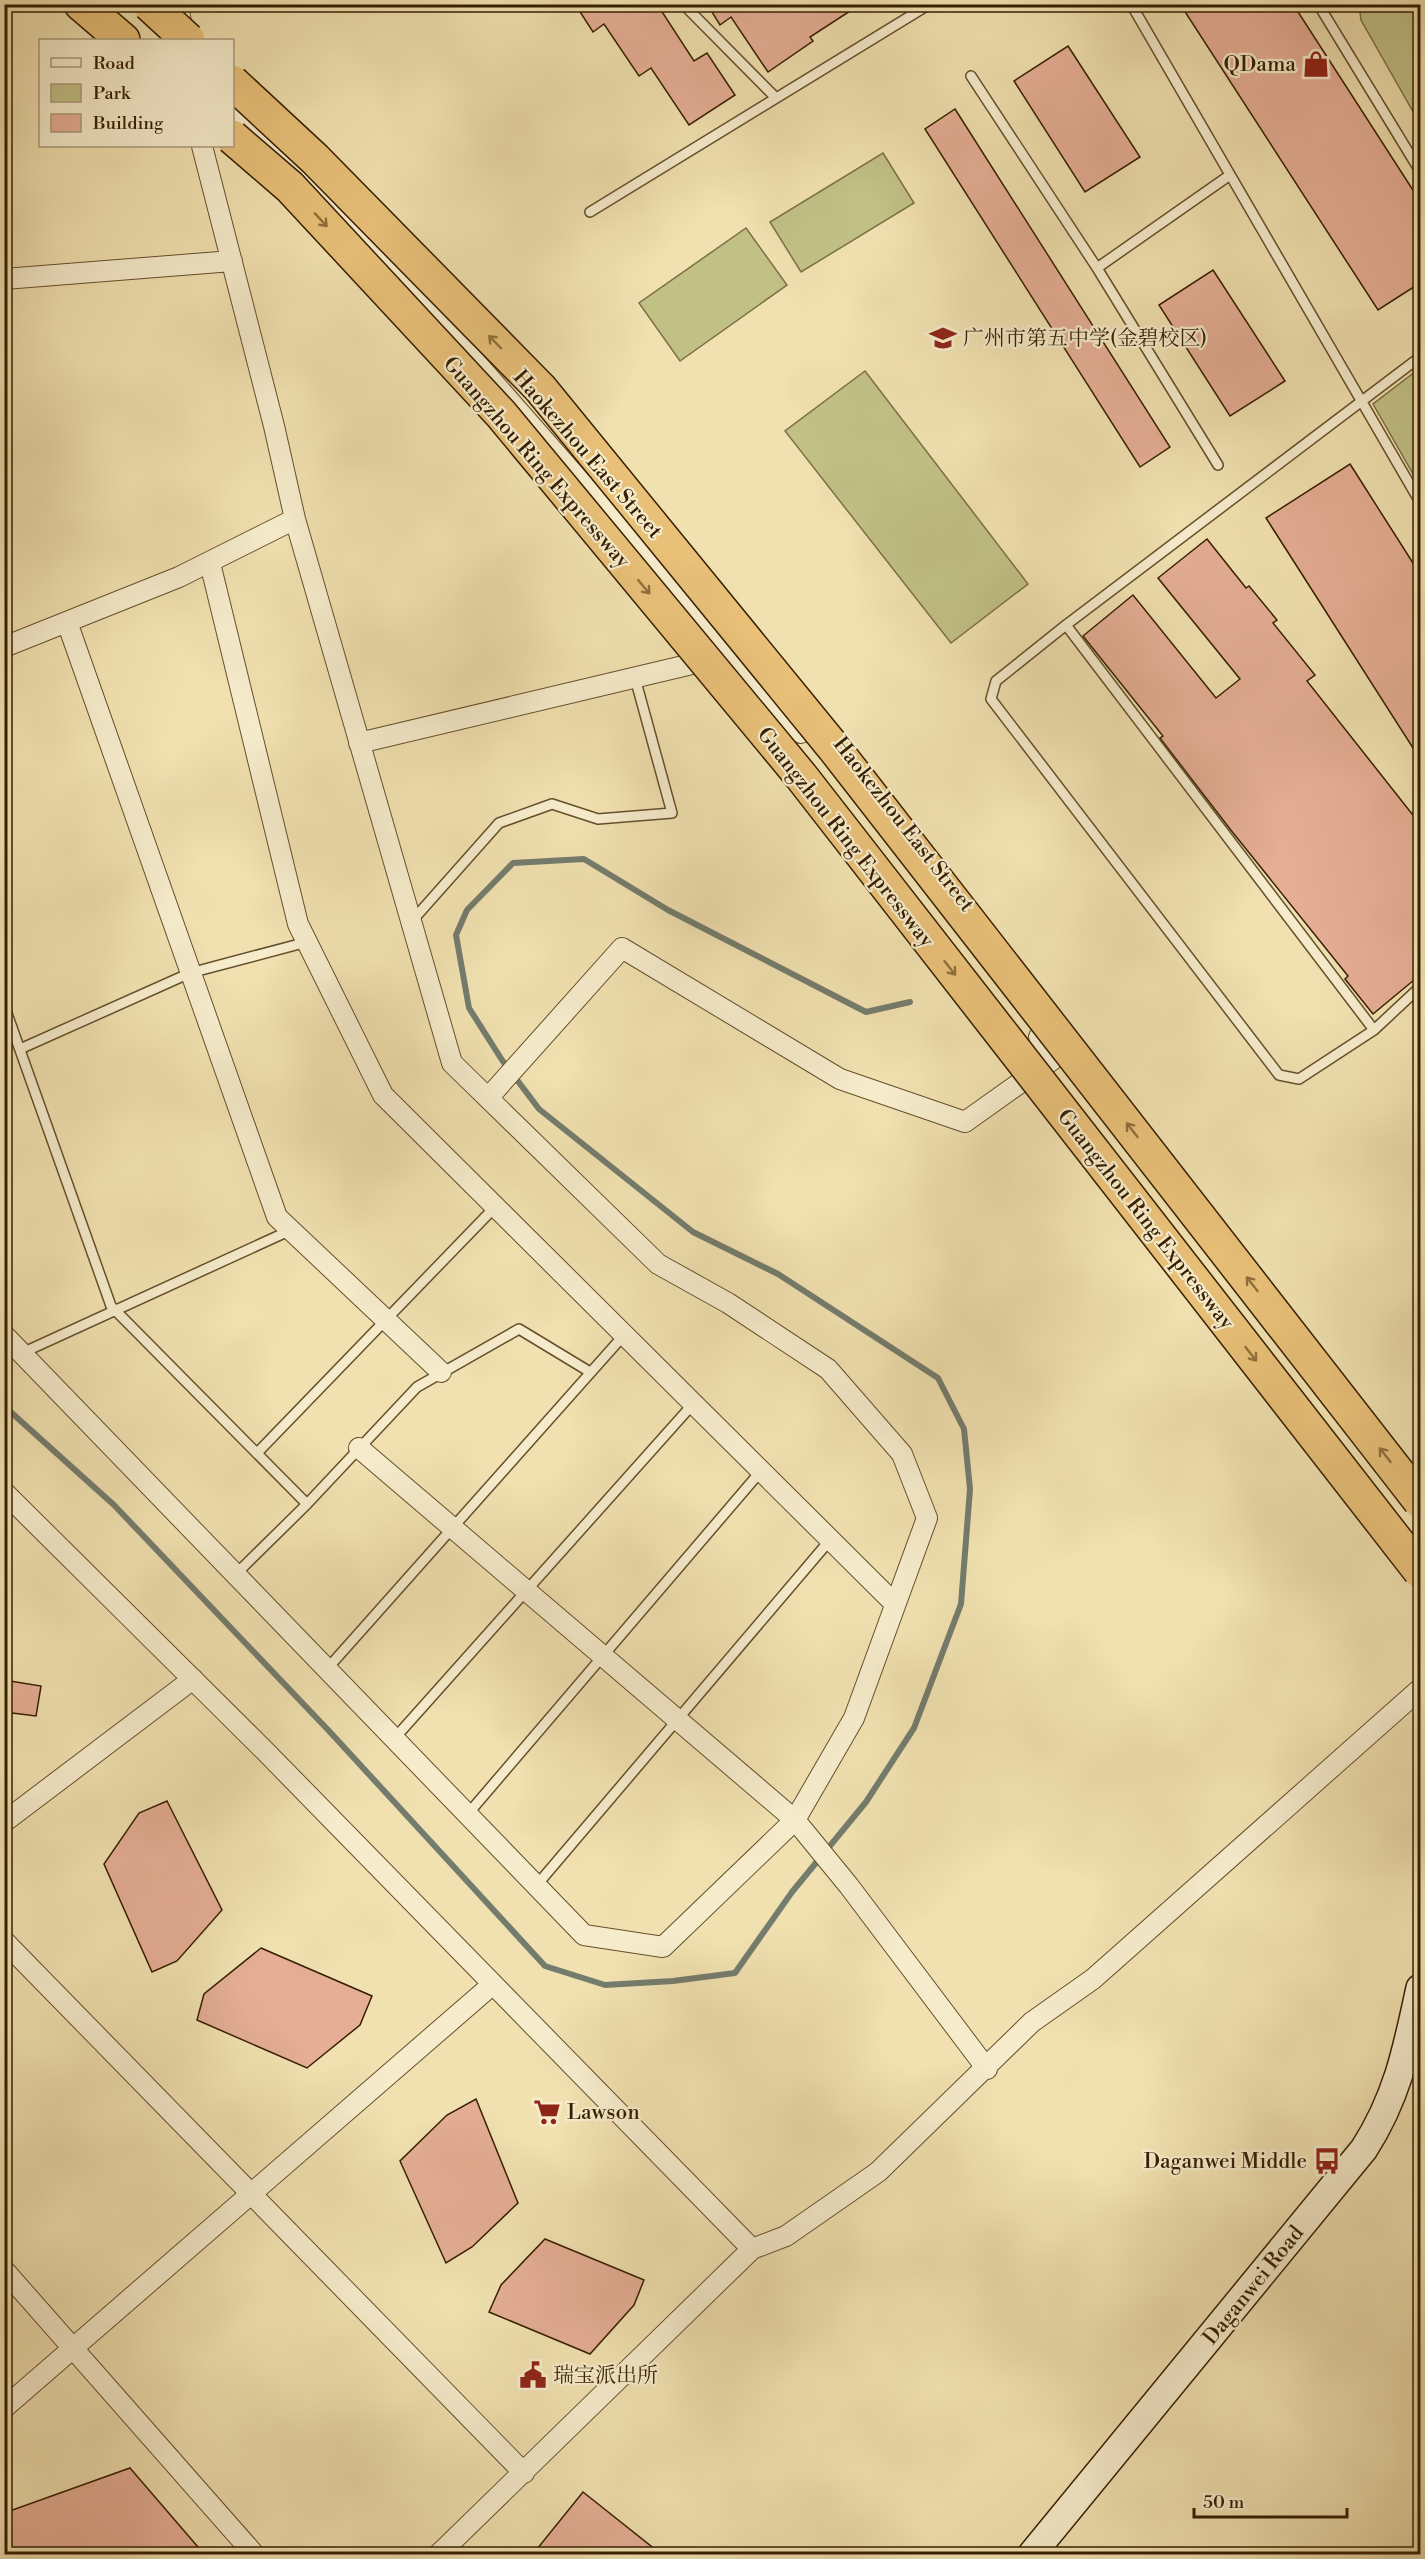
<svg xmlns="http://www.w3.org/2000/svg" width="1425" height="2559" font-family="'Libre Bodoni','Noto Serif SC',serif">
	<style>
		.green { fill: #c1c186; stroke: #7c7043; stroke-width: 1.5 }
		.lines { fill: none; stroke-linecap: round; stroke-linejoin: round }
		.stream { stroke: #747c6d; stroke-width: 6 }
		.building { fill: #e5ae95; stroke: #361e00; stroke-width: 1.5 }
		.lane-casing { stroke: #654f2c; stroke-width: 12 }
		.street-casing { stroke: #654f2c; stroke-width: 22 }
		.secondary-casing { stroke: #361e00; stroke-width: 30 }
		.highway-casing { stroke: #361e00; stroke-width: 36 }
		.lane { stroke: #f6eccc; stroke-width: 9 }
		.street { stroke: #f6eccc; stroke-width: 20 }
		.secondary { stroke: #f6eccc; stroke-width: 27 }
		.highway { stroke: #e8c078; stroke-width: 33 }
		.highway-bridge-casing { stroke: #361e00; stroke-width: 36; stroke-linecap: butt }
		.highway-bridge { stroke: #e8c078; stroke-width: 33 }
		.oneway { stroke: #8f6f3c }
		.labels { text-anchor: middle; stroke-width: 4.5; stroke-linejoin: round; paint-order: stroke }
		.poi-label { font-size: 21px; fill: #361e00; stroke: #f6eccc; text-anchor: start }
		.street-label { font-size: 21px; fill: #361e00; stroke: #f6eccc }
	</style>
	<rect width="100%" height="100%" fill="#f1e1b0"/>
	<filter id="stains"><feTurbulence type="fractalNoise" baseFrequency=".00333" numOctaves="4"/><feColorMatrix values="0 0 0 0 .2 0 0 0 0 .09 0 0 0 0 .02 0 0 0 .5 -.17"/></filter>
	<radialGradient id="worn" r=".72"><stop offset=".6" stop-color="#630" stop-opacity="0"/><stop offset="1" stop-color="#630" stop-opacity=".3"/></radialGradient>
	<path class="green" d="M1359 5H1402L1420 17V124L1361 20Z
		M883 153 914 203 801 272 770 222Z
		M746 228 787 285 680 361 639 303Z
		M1420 368V486L1373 404Z
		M865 371 1028 584 951 643 785 431Z"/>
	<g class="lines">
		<path class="stream" d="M4 1406 114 1505 330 1732 545 1966 605 1985 673 1981 735 1973 792 1892 866 1802 914 1728 961 1604 970 1489 964 1429 938 1378 778 1274 693 1232 539 1109 502 1060 469 1008 456 935 467 910 513 863 584 859 668 910 866 1012 910 1002"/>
	</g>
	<path class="building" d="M575 4H657L694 61 707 53 735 95 689 125 651 68 639 76 604 24 593 32Z
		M707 4H861L810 37 813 41 768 72 731 17 720 25Z
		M1180 4H1293L1420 201V283L1378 310Z
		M1068 46 1140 157 1085 192 1014 81Z
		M955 109 1170 447 1140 467 925 129Z
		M1213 270 1285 381 1230 416 1159 305Z
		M1350 464 1420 574V759L1266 518Z
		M1207 539 1246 588 1249 586 1277 620 1273 623 1315 675 1307 681 1420 824V975L1373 1014 1345 979 1348 976 1230 829 1160 738 1163 736 1083 636 1133 595 1216 698 1240 679 1158 578Z
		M4 1680 41 1686 36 1716 4 1712Z
		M167 1801 222 1910 177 1961 152 1972 104 1864 139 1813Z
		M261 1948 372 1996 360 2025 307 2068 197 2020 204 1994Z
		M476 2099 518 2203 472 2247 446 2263 400 2161 447 2115Z
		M545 2239 644 2280 634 2305 590 2354 489 2312 501 2285Z
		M130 2468 204 2554H4V2513Z
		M583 2492 661 2554H533Z"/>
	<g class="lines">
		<defs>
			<path id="lane" d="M683 4 776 98
				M1131 4 1420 502
				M1318 4 1420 171
				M971 76 1097 268 1218 465
				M590 212 930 4
				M1097 268 1230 175
				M1420 357 1066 625 996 681 991 699 1279 1075 1299 1079 1374 1030 1420 987
				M1066 625 1374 1030
				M412 921 499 823 552 804 598 819 672 813 635 678
				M4 1005 111 1306 307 1504
				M20 1049 190 973 307 942
				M22 1353 291 1230
				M257 1453 495 1207
				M236 1574 307 1504 417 1387 519 1329 590 1372
				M327 1669 624 1335
				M394 1739 693 1404
				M467 1815 761 1471
				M536 1886 830 1540"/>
			<path id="street" d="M178 4 183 35
				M232 116 336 203 801 733
				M4 279 232 261
				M210 563 298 924 383 1095 895 1604
				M67 622 277 1217 441 1372
				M4 647 179 577 295 519 274 426 202 146
				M359 743 713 659
				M488 1098 622 948 840 1079 965 1122 1055 1058 1039 1037
				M4 1335 584 1935 663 1947 795 1820 854 1718 927 1518 902 1454 828 1369 728 1303 658 1264 452 1063 295 519
				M359 1448 795 1820 849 1886 987 2069
				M4 1492 266 1752 752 2249
				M4 1822 193 1679
				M4 1941 524 2473
				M4 2270 254 2554
				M4 2408 493 1984
				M439 2554 752 2249 786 2236 878 2172 1032 2022 1093 1979 1420 1689"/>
			<path id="secondary" d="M1032 2554 1364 2149C1398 2096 1407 2048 1420 1988"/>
			<path id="highway" d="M81 4 123 40"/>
		</defs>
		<use href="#lane" class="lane-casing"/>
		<use href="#street" class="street-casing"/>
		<use href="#secondary" class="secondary-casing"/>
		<use href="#highway" class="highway-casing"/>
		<use href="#lane" class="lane"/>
		<use href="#street" class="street"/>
		<use href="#secondary" class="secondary"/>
		<use href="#highway" class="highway"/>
		<defs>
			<path id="highway-bridge" d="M149 4 188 40
				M232 82 315 159 540 388 834 748 1420 1501
				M232 137 290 187 501 414 801 776 1420 1571"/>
		</defs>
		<use href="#highway-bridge" class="highway-bridge-casing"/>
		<use href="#highway-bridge" class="highway-bridge"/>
	</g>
	<defs><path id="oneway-shaft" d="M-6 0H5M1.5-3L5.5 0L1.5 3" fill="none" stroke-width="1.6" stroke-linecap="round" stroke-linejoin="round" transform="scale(1.5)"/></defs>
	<g class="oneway">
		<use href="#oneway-shaft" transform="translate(321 220) rotate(47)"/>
		<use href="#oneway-shaft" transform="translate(495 342) rotate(-134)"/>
		<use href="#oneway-shaft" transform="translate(644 587) rotate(50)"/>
		<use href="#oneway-shaft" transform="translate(950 968) rotate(52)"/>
		<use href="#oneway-shaft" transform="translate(1132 1130) rotate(-128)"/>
		<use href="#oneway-shaft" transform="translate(1252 1284) rotate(-128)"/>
		<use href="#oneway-shaft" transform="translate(1251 1354) rotate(52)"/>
		<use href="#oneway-shaft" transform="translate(1385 1455) rotate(-128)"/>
	</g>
	<defs>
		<symbol id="shop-bare" viewBox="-9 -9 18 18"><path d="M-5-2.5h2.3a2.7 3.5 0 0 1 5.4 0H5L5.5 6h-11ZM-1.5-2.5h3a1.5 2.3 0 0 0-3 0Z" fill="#8f2418" stroke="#f6eccc" stroke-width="2.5" paint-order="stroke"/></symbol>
		<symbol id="school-bare" viewBox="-9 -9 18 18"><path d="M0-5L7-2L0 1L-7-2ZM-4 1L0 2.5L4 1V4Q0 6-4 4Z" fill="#8f2418" stroke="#f6eccc" stroke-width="2.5" paint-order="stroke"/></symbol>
		<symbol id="supermarket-bare" viewBox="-9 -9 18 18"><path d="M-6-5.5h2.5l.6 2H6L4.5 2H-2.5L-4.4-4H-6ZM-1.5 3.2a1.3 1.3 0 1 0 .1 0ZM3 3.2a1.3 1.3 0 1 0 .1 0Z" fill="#8f2418" stroke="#f6eccc" stroke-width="2.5" paint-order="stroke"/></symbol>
		<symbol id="bus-bare" viewBox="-9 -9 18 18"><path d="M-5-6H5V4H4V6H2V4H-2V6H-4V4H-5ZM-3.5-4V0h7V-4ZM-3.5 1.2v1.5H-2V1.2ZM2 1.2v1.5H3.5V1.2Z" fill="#8f2418" stroke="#f6eccc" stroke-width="2.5" paint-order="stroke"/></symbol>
		<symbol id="civic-bare" viewBox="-9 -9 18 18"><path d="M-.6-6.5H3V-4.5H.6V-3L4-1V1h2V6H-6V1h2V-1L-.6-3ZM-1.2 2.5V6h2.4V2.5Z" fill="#8f2418" stroke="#f6eccc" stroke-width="2.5" paint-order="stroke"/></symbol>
	</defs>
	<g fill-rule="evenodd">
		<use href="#shop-bare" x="1297" y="45" width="38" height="38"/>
		<use href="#school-bare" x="924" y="319" width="38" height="38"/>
		<use href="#supermarket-bare" x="528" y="2093" width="38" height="38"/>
		<use href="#bus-bare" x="1308" y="2142" width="38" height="38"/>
		<use href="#civic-bare" x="514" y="2356" width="38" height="38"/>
	</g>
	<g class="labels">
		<g class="poi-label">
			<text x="1296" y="71" text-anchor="end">QDama</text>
			<text x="963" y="345">广州市第五中学(金碧校区)</text>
			<text x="567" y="2119">Lawson</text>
			<text x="1307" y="2168" text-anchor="end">Daganwei Middle</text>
			<text x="553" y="2382">瑞宝派出所</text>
		</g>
		<g class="street-label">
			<text transform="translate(588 454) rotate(49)" y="7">Haokezhou East Street</text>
			<text transform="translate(537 462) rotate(49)" y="7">Guangzhou Ring Expressway</text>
			<text transform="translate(904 824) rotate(52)" y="7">Haokezhou East Street</text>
			<text transform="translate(846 837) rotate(52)" y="7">Guangzhou Ring Expressway</text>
			<text transform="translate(1146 1219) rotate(52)" y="7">Guangzhou Ring Expressway</text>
			<text transform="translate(1253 2285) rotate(-51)" y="7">Daganwei Road</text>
		</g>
	</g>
	<rect width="1425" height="2559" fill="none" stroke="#f1e1b0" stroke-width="24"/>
	<rect x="6" y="6" width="1413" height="2547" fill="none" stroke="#361e00" stroke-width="3"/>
	<rect x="12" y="12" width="1401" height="2535" fill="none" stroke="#361e00" stroke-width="1.5"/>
	<rect x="39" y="39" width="195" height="108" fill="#f6eccc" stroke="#a99a7a" stroke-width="1.5"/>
	<rect x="51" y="58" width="30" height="9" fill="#f6eccc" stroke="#a99a7a" stroke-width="1.5"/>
	<text x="93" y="69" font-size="18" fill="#361e00">Road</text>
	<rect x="51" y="84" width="30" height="18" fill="#c1c186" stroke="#a99a7a" stroke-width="1.5"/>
	<text x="93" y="99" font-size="18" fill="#361e00">Park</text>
	<rect x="51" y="114" width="30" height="18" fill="#e5ae95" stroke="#a99a7a" stroke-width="1.5"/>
	<text x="93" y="129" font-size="18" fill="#361e00">Building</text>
	<path d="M1194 2508v9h153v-9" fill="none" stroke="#361e00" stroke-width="3"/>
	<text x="1203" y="2508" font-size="18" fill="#361e00" stroke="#f6eccc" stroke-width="4.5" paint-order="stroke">50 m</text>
	<rect width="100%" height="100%" filter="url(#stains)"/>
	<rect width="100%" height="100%" fill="url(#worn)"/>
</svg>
